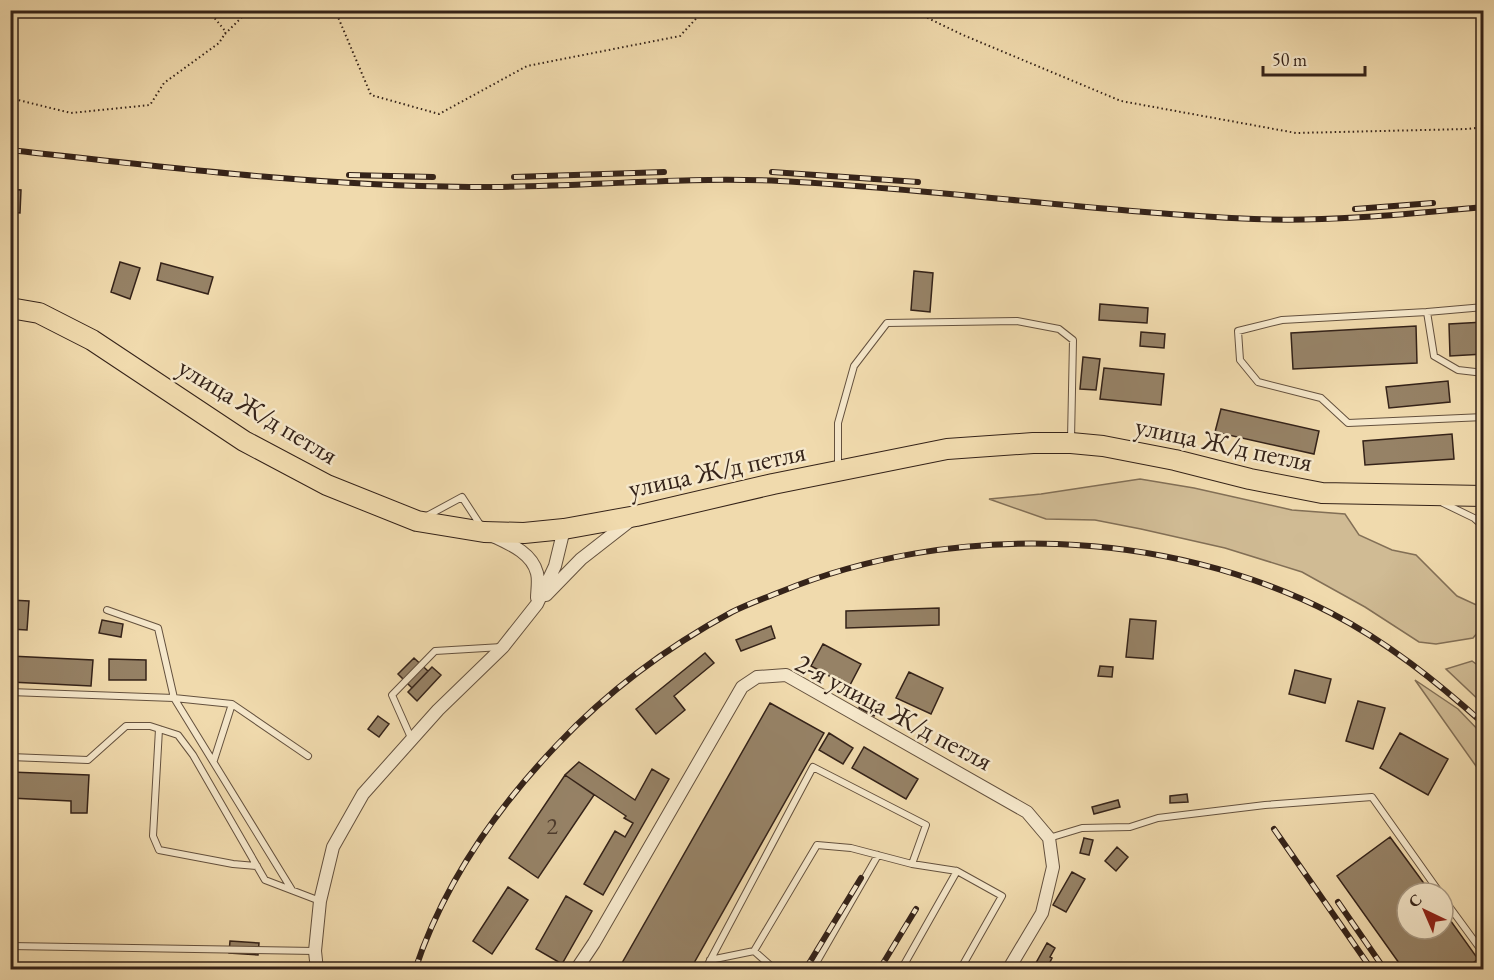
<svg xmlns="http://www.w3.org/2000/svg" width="1494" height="980" font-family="'EB Garamond',serif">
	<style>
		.green { fill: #d0bb94; stroke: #826f56; stroke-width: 1.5 }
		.building { fill: #968266; stroke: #352319; stroke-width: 1.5 }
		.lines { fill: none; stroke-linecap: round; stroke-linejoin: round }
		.lane-casing { stroke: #64513e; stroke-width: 8 }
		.street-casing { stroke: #64513e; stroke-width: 14 }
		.primary-casing { stroke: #352319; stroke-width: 22 }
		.path { stroke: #352319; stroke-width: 2; stroke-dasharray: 1.5 3; stroke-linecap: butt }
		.lane { stroke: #f5e7ca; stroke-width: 6 }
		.street { stroke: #f5e7ca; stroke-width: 12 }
		.primary { stroke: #f0daad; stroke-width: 20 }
		.rail-casing { stroke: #352319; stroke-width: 6 }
		.rail { stroke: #f5e7ca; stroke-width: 4; stroke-dasharray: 11; stroke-linecap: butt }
		.labels { text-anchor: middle; stroke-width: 5; stroke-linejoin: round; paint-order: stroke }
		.number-label { font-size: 24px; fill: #4d3b2c }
		.street-label { font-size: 27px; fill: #352319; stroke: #f5e7ca }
	</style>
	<rect width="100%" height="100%" fill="#f0daad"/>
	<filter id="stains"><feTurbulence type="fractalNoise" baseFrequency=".00333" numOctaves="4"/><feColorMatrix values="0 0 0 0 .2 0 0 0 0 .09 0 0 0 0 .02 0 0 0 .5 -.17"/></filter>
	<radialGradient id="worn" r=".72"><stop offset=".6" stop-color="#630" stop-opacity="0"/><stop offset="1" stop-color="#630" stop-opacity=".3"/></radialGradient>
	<path class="green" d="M1140 479 1194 488 1292 510 1345 514 1359 535 1392 550 1416 555 1457 596 1481 607 1483 611V626L1473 638 1436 644 1419 642 1365 607 1302 572 1225 548 1141 529 1095 520 1046 519 989 499 1041 494Z
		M1472 661 1483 669V704L1446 669Z
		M1415 680 1458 709 1483 735V776Z"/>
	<path class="building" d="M10 189 21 190 20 213 10 212Z
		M120 262 140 268 130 299 111 292Z
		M161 263 213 277 208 294 157 280Z
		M914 271 933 273 930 312 911 310Z
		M1100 304 1148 308 1147 323 1099 320Z
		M1484 322V354L1450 356 1449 324Z
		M1416 326 1417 363 1293 369 1291 333Z
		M1141 332 1165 334 1164 348 1140 346Z
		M1083 357 1100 359 1096 390 1080 389Z
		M1104 368 1164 374 1161 405 1100 399Z
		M1448 381 1450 402 1389 408 1386 387Z
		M1221 409 1319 431 1314 454 1215 432Z
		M1452 434 1454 459 1365 465 1363 441Z
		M10 600 29 601 27 630 10 629Z
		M939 608V625L846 628V611Z
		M1130 619 1156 621 1153 659 1126 657Z
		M102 620 123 624 121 637 99 633Z
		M771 626 775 638 741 651 736 640Z
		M823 644 861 664 849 687 811 666Z
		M705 653 714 663 674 696 685 710 656 734 636 709Z
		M10 656 93 660 91 686 10 682Z
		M414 658 428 671 412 688 398 674Z
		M109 659 146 660V680H109Z
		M1100 666 1113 667 1112 677 1098 676Z
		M432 667 441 675 417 701 408 692Z
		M1295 670 1331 679 1325 703 1289 694Z
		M909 672 943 688 931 714 896 698Z
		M862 700 878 708 874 716 859 708Z
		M1358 701 1385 708 1373 749 1346 741Z
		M770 703 824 733 690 970H618Z
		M378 716 389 724 379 737 368 729Z
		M829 733 853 748 843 764 819 750Z
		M1400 733 1448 759 1428 795 1380 768Z
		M864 747 918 779 906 799 852 768Z
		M579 762 635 800 652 769 669 779 603 895 584 884 615 831 625 837 633 823 624 818 626 816 565 775Z
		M10 772 89 775 87 813H71V801L10 798Z
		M565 775 594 795 538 878 509 858Z
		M1187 794 1188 802 1170 803V796Z
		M1118 800 1120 807 1094 814 1092 807Z
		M1390 837 1431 893H1407V929H1443V910L1478 959 1464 970H1404L1337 876Z
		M1084 838 1093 840 1089 855 1080 853Z
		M1117 847 1128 857 1116 871 1105 861Z
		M1072 872 1085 879 1066 912 1053 905Z
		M508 887 528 900 492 954 473 941Z
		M566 896 592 911 562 964 536 949Z
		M230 941 259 943 258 955 229 953Z
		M1047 943 1055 948 1050 957 1052 958 1046 970H1032Z
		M164 965 227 969 164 970Z
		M245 965 286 970H245Z"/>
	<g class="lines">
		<defs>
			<path id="lane" d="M1484 307 1427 312 1282 320 1238 331 1240 360 1258 382 1321 398 1348 423 1484 417
				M1427 312 1434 356 1458 370 1484 373
				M838 468V423L854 366 887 323 1017 321 1059 329 1073 340 1071 439
				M1443 503 1474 518 1484 527
				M425 517 462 497 481 526
				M107 610 158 628 174 698 232 704 308 756
				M10 692 174 698 292 890
				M159 729 153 836 159 850 233 864 257 866
				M412 740 392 695 435 651 502 647
				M10 757 88 760 126 726H150L178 735 193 755 265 880 320 901
				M214 760 232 704
				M1049 838 1082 828 1130 827 1158 818 1265 805 1372 797 1440 893
				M1443 898 1484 954
				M10 946 315 951
				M754 951 771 966 769 970
				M710 960 754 951 817 845 851 848 912 864 957 871 1002 896 960 970
				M904 964 913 970
				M705 970 813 767 926 825 912 864
				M812 970 878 855
				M901 970 957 871"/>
			<path id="street" d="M493 536C510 544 532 553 537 573 539 581 537 591 537 598
				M546 595 581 559 631 520
				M317 970 315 951 320 901 333 847 363 794 438 710 503 647 537 604 555 566 564 529
				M576 970 594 943 742 687 757 677 786 675 1027 812 1049 838 1053 867 1042 913 1008 970"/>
			<path id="primary" d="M10 308 39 313 92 340 244 441 327 485 417 521 484 532 524 533 564 529 636 516 773 484 947 449 1033 443H1071L1103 446 1175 460 1250 479 1322 493 1484 496"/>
		</defs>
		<use href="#lane" class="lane-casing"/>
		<use href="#street" class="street-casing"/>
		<use href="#primary" class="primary-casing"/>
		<path class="path" d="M335 10 371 95 439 114 527 66 680 36 704 10
			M911 10 963 35 1121 101 1296 133 1467 129 1484 127
			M225 34 249 10
			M10 98 71 113 150 105 164 83 219 43 226 32 208 10"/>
		<use href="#lane" class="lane"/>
		<use href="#street" class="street"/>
		<use href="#primary" class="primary"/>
		<defs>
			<path id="rail" d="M10 150C163 167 315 186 469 187 573 188 677 176 780 181 939 189 1096 212 1254 219 1330 222 1407 214 1484 207
				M772 172 918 182
				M349 175 433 177
				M514 177 664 172
				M1355 209 1433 203
				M1274 829 1372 970
				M1338 902 1385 970
				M415 970C443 885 496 809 557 745 608 691 667 647 732 612 748 604 765 598 780 592 952 521 1165 528 1331 613 1387 642 1436 681 1484 724
				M805 970 861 878
				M879 970 916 909"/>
		</defs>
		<use href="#rail" class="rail-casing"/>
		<use href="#rail" class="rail"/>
	</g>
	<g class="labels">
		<g class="number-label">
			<text x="552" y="834">2</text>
		</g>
		<g class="street-label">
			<text transform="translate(258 411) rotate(31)" y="9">улица Ж/д петля</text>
			<text transform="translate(1224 444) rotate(12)" y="9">улица Ж/д петля</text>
			<text transform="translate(717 470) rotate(-12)" y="9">улица Ж/д петля</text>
			<text transform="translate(894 712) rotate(28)" y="9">2-я улица Ж/д петля</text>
		</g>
	</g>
	<rect width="1494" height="980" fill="none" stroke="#f0daad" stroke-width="36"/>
	<rect x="12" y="12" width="1470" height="956" fill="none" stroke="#352319" stroke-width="3"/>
	<rect x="18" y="18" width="1458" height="944" fill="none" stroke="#352319" stroke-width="1.5"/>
	<g transform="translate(1425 911) rotate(316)"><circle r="28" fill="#f5e7ca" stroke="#a89983" stroke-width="1.5"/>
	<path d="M0-4.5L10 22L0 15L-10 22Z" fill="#8f2418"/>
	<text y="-9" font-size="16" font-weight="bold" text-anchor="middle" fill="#352319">С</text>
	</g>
	<path d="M1263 66v9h102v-9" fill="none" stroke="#352319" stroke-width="3"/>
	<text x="1272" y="66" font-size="18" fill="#352319" stroke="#f5e7ca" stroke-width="4.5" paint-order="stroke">50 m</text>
	<rect width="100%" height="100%" filter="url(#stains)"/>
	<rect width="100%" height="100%" fill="url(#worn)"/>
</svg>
